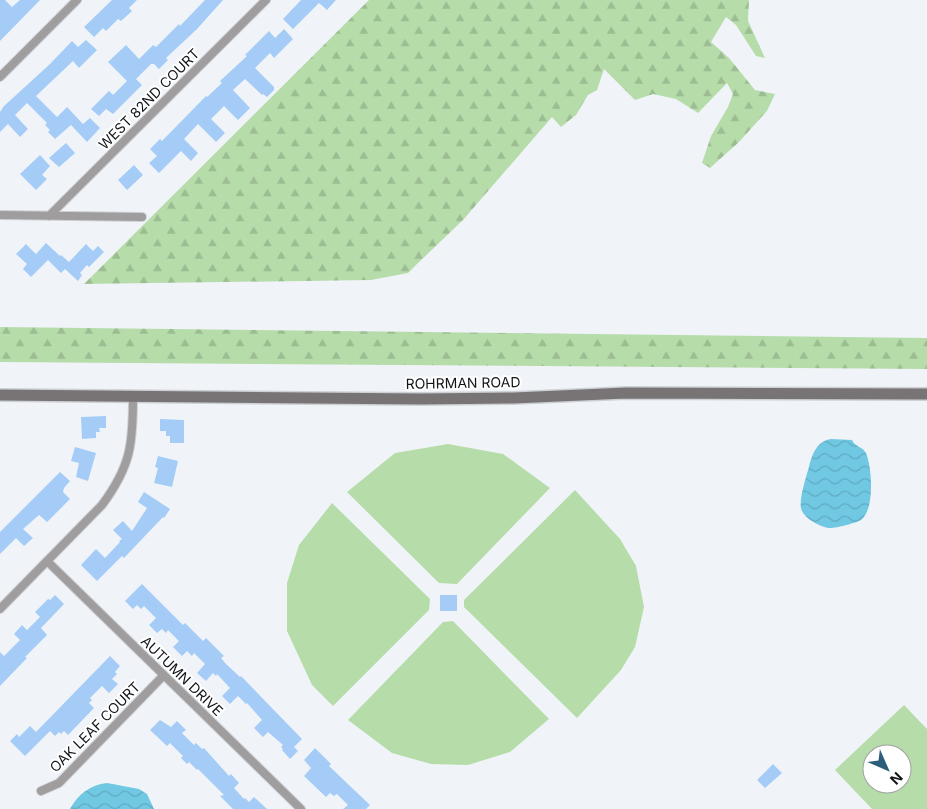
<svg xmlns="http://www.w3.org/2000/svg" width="927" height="809" font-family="Inter,sans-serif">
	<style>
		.forest { fill: url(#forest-firs) }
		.park { fill: #b6dcaa; fill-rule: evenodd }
		.water { fill: url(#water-waves) }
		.building { fill: #a4ccf7 }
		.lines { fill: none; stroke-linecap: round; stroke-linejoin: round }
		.street-casing { stroke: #cdd0d5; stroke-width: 10 }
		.secondary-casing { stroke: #cdd0d5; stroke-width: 14 }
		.street { stroke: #a09d9e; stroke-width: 8 }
		.secondary { stroke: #787475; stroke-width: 11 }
		.labels { text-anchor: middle; stroke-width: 4; stroke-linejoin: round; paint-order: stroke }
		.street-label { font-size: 14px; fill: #131517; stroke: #fff }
	</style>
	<defs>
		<pattern id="forest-firs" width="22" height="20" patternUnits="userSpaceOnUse" patternTransform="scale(1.25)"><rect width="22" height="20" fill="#b6dcaa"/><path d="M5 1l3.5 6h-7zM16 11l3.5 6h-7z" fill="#9cbc92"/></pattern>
		<pattern id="water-waves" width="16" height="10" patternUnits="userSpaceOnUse" patternTransform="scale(1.25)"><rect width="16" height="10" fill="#70c8e3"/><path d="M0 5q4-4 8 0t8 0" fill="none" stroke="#60abc2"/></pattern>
	</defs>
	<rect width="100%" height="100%" fill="#f0f4f9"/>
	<path class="forest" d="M369 0H749L748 21 765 58 756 56 736 25 726 17 711 42 729 58 755 90 775 94 767 111 739 142 710 168 702 163 711 136 728 107 733 94 727 83 698 113 676 99 653 94 635 100 604 69 597 90 588 95 576 115 561 127 552 117 463 220 416 265 408 273 371 280 84 284Z
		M0 327 927 338V369L0 362Z"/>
	<path class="park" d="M448 444 503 454 550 488 457 584 439 583 347 492 395 453Z
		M575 490 620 539 636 566 644 607 635 647 621 670 577 718 464 607V600Z
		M332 503 430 599 429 610 333 706 312 685 287 631V583L299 545Z
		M453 621 549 719 510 752 468 765 431 764 392 753 348 720 443 622Z
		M904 705 927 729V809H872L835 770ZM872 754H902V784H872Z"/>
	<path class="water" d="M831 439 852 440C855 447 862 446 866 453 872 467 875 510 861 520 856 523 834 529 828 528 819 526 803 518 801 508 799 499 806 477 809 467 812 454 817 441 831 439Z
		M107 783 139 789 147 794 154 809H70C78 794 90 785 107 783Z"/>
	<path class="building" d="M0 0H5L12 7 20 0H40L0 41Z
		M112 0H137L129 8 132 11 121 21 118 19 106 31 103 28 94 37 84 27Z
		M205 0H223L197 29 166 58 168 60 159 69 154 64H151L136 79 142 85 113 114 106 109 99 116 91 109 109 91 113 95 127 81 108 62 126 45 139 59 153 45 156 47 179 24 180 26Z
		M301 0H336L327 10 319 3 293 29 283 19Z
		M284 29 293 39 274 58 270 53 255 68 274 87V90L267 97 263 94 262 95 245 79 233 90 250 108 238 120 224 106 211 119 225 133 216 142 198 124 184 139 198 153 191 161 181 151 159 173 149 163 157 156 150 149 160 139 162 141 206 96 207 97 222 83 220 81 247 56 245 55 269 31 275 38Z
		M86 40 97 50 79 68 73 61 36 96 57 117 67 107 83 124 90 118 100 128 87 142 71 125 55 139 48 132 50 130 45 125 47 123 27 103 15 115 28 129 20 137 8 124 0 132V112L4 106 50 64 72 41 78 47Z
		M66 143 75 153 59 167 49 158Z
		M40 155 50 166 42 175 47 179 36 190 20 174Z
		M134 165 143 175 127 190 118 180Z
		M46 243 60 256 61 255 69 262 86 244 93 251 98 246 104 252 89 267 87 265 80 273 82 275 78 281 65 269 61 273 48 260 31 277 23 269 27 264 16 254 26 244 36 254Z
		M106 416V428H99L100 432H96V438L82 439 81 417Z
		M160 419 184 420V443H170V436H166V431H160Z
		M75 447 96 453 88 481 76 477 79 463 71 461Z
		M158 456 178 461 172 487 154 483 158 468 155 467Z
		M60 472 70 481 64 488 63 492 70 499 47 522 39 515 23 529 33 538 24 546 16 538 0 554V532Z
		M144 492 170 509 164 518 163 517 124 558 122 556 97 581 81 565 96 549 105 558 120 542 119 541 122 539 113 530 123 521 132 531 147 508 138 502Z
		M142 584 183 625 185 623 203 641 206 638 224 656 221 658 225 663 240 677 241 676 302 739 294 747 298 751 290 759 282 750 283 749 281 747 283 745 268 732 263 737 254 728 262 720 247 703 246 704 238 696 230 704 222 696 230 688 217 674 216 676 213 673 206 681 197 673 205 664 194 653 192 656 187 651 182 656 173 647 179 641 168 630 166 633 162 629 157 633 149 625 156 618 144 606 141 609 137 605 133 609 125 601Z
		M55 595 64 604 41 628 47 635 25 657 27 658 0 686V652L4 656 20 640 14 634 22 625 27 630 40 617 35 612 48 599 50 600Z
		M440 595H457V611H440Z
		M110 656 120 666 115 672 117 674 112 679 118 684 109 693 102 686 90 698 92 700 89 703 94 708 68 735 64 731 61 734 59 732 55 736 50 731 25 756 10 741 17 734 19 737 30 726 36 732Z
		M160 720 171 727 177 721 186 730 182 733 194 745 196 743 202 749 204 748 229 776 231 774 239 783 234 788 244 799 245 798 249 802 254 797 267 809H233L220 796 224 795 198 769 197 770 189 762 187 764 181 758 183 756 170 743 167 746 150 730Z
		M315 748 331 764 329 766 370 805 366 809H343L348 805 337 794 334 796 330 793 326 797 304 776 311 768 304 760Z
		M773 764 782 773 765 788 757 780Z"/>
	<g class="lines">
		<defs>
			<path id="street" d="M0 77 77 0
				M0 215 142 217
				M49 216 266 0
				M47 561 301 809
				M0 609 102 505C131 466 133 444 133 397
				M41 791 59 783 164 675"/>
			<path id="secondary" d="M0 395 421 399 514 398 626 393 927 394"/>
		</defs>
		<use href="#street" class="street-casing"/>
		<use href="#secondary" class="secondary-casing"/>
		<use href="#street" class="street"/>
		<use href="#secondary" class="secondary"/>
	</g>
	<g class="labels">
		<g class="street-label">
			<text transform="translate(149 99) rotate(-45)" y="5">WEST 82ND COURT</text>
			<text transform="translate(463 383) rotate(-1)" y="5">ROHRMAN ROAD</text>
			<text transform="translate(182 676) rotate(44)" y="5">AUTUMN DRIVE</text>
			<text transform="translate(95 727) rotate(-45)" y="5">OAK LEAF COURT</text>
		</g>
	</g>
	<g transform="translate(887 769) rotate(135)"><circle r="24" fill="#ffffff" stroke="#a1a1a2"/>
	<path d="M0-4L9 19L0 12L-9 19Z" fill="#2c5e7b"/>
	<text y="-8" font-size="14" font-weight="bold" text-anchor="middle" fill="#131517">N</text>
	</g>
</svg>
